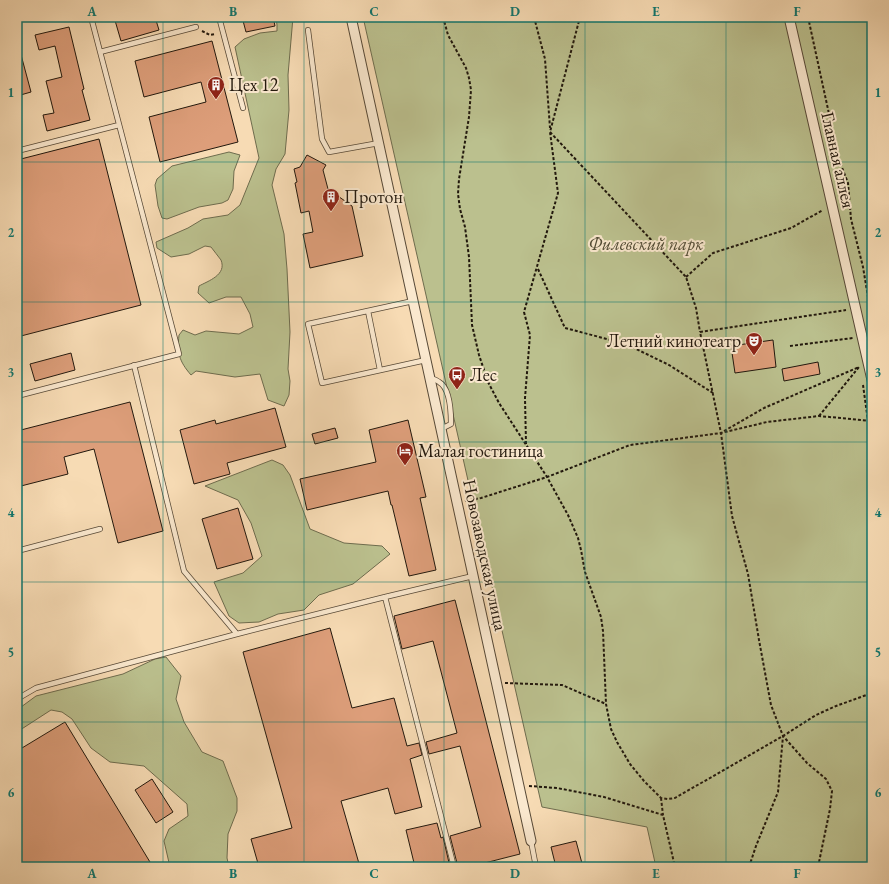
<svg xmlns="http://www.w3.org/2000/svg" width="889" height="884" font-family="'EB Garamond',serif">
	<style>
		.green { fill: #bbc08e; stroke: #6e6c4e }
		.building { fill: #dd9e7a; stroke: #22180d }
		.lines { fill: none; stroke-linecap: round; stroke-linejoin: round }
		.lane-casing { stroke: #574937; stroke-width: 6 }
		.street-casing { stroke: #574937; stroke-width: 11 }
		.path { stroke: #22180d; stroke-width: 2; stroke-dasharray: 3 2; stroke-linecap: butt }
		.lane { stroke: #fae8ce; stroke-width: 4.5 }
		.street { stroke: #fae8ce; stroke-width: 9 }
		.grid { fill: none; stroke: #0f766e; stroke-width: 1; stroke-opacity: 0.55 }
		.labels { text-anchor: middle; stroke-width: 4; stroke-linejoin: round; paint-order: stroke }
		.poi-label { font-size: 18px; fill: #22180d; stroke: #fae8ce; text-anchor: start }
		.street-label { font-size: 18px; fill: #22180d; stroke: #fae8ce }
		.park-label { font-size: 18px; font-style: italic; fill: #504a34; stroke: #fae8ce }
		.neatline { fill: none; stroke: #0f766e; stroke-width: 1.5 }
		.grid-label { font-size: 13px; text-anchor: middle; font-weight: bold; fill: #0f766e }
	</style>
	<rect width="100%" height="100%" fill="#f7dbb4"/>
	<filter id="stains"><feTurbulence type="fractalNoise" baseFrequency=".005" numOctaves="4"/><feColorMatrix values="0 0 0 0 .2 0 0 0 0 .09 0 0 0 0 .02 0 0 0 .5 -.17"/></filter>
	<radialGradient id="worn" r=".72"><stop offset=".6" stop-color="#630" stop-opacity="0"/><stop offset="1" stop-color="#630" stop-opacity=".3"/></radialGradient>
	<path class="green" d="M276 17H293L288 75 289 110 285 154 276 169 272 185 284 234 287 269 290 332 288 369 290 381 289 395 284 406 268 400 260 374 235 377 196 371 191 375C179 361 177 353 179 335L183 330 195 335 206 331 239 334 253 327 250 314 241 297H226L209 303 198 293 199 286C208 281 227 275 221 260 218 256 214 251 211 247L205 246 189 254 171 257 157 248 156 242 188 228 203 219 228 215 240 205 259 158 235 47 244 39 260 33 277 31V25Z
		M363 17H872V867H656L647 827 542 807Z
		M229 152 240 155 234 171 233 189 228 200 222 203 199 207 167 219 162 218 158 206 155 185 157 179 172 166Z
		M272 460 283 465 290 475 310 529 344 543 382 546 390 554 353 584 319 595 304 610 278 614 259 622 239 623 229 616 214 582 243 573 262 556 251 523 238 500 205 486Z
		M166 657 181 676 176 699 184 722 202 752 223 761 237 798V811L228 834 227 858 229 867H170L164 841 169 829 188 816 187 804 144 766 110 762 91 748 72 719 62 712 51 710 17 732V710L36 696 123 674 155 659Z"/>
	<path class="building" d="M114 17H155L159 30 121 41Z
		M242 17H273L275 26 246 32Z
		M69 27 84 89 82 90 90 120 47 131 43 115 54 113 46 81 62 77 55 46 39 50 35 35Z
		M212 41 238 142 160 162 149 117 206 102 201 82 144 97 135 61Z
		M20 51 31 92 17 96V52Z
		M99 139 141 305 17 337V160Z
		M307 155 326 165 323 170 328 189 352 206 363 256 310 268 303 234 313 232 309 211 301 213 295 183 297 182 294 169 300 167Z
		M773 340 776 367 735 373 731 346Z
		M71 353 75 370 35 381 30 364Z
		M818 362 820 374 784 381 782 369Z
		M130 402 163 531 118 543 94 449 64 457 68 474 17 487V431Z
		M275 408 286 447 227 463 230 474 194 484 180 430 215 420 216 424Z
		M408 420 426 497 420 498 436 570 409 576 392 505H391L388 491 307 510 300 479 376 462 369 430Z
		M335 428 338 438 315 444 312 434Z
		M238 508 253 559 217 569 202 519Z
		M455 600 520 854 469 867H458L450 836 481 827 460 746 429 754 426 742 457 733 433 641 402 649 394 616Z
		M330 628 352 708 394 698 407 746 419 743 422 755 410 759 422 807 395 814 388 788 341 801 360 867H259L251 839 292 828 243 652Z
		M65 722 153 867H17V751Z
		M152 779 173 812 156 823 135 790Z
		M437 823 441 838 443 837 450 867H415L406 830Z
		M576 841 583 867H556L551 847Z"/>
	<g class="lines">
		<defs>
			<path id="lane" d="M219 17 243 108
				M308 30 322 139 329 152 379 143
				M100 52 196 27
				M17 151 119 125
				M413 301 308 324 322 383 426 360
				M368 311 380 370
				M134 365 184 571 237 634
				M430 378C433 379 437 380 439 382 450 388 451 412 451 424L441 429
				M17 396 179 354 91 17
				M17 551 100 529
				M385 597 454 867
				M17 699 36 688 237 634 385 597 473 576
				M531 841 536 867"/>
			<path id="street" d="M351 17 531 841
				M789 17 872 380"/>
		</defs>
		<use href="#lane" class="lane-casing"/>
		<use href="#street" class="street-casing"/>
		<path class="path" d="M443 17 448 35 466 68 469 78 471 90 469 117 459 179 458 194 460 209 465 227 469 257 472 325 479 355 488 382 499 403 547 477 568 515 578 538 581 550 585 572 601 617 603 631 606 704 611 729 617 742 630 764 644 781 661 798 668 799 675 798 783 736 816 715 836 706 872 693
			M534 17 545 59 550 128
			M808 17 839 160 848 183 851 219 863 267 871 315
			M202 31 210 35 216 34
			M550 132 686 277 696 308 700 332
			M538 269 565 328 626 344 669 365 713 393
			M686 277 713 253 791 228 823 210
			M790 346 853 338
			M863 385 868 421 872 441
			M819 416 859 367
			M724 431 764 408 859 367
			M526 444 525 398 530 335 524 312 558 193 550 132 580 17
			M465 501 481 498 547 477 630 445 721 433 767 422 819 416 872 421
			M505 683 562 685 606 704
			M529 786 557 788 604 797 663 815 675 867
			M661 798 663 815
			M749 867 756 846 778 792 783 736
			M818 867 830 809 832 791 826 779 807 763 783 736 771 705 759 640 748 574 732 516 721 433 700 332 846 310"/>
		<use href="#lane" class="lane"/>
		<use href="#street" class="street"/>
	</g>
	<path class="grid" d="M163 17V867M304 17V867M444 17V867M585 17V867M726 17V867M17 162H872M17 302H872M17 442H872M17 582H872M17 722H872"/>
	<defs>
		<symbol id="building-pin" viewBox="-11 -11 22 30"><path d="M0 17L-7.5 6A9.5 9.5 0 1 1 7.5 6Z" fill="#8f2418" stroke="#fae8ce"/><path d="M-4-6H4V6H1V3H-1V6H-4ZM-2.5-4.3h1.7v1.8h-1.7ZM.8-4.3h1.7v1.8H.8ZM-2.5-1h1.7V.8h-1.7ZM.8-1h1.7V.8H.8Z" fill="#fff"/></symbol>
		<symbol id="theatre-pin" viewBox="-11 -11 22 30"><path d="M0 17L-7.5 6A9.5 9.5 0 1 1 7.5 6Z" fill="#8f2418" stroke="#fae8ce"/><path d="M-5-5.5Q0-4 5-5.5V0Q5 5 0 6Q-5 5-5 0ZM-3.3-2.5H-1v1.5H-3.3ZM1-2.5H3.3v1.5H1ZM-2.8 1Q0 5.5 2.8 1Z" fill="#fff"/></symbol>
		<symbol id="bus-pin" viewBox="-11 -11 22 30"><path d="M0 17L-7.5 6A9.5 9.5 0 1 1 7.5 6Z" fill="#8f2418" stroke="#fae8ce"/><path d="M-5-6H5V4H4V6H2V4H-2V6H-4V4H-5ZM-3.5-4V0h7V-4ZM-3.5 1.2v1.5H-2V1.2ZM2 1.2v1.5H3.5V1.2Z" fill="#fff"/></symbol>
		<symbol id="hotel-pin" viewBox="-11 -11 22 30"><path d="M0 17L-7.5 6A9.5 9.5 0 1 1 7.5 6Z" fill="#8f2418" stroke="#fae8ce"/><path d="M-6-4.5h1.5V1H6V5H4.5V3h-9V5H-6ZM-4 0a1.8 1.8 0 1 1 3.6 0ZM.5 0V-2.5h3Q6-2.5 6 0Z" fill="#fff"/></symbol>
	</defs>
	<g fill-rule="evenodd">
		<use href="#building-pin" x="206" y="75" width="20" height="27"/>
		<use href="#building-pin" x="321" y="187" width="20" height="27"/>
		<use href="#theatre-pin" x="744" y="331" width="20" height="27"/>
		<use href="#bus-pin" x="447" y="365" width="20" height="27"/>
		<use href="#hotel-pin" x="395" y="441" width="20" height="27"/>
	</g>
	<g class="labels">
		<g class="poi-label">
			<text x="229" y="91">Цех 12</text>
			<text x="344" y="203">Протон</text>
			<text x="741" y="347" text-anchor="end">Летний кинотеатр</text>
			<text x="470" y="381">Лес</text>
			<text x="418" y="457">Малая гостиница</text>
		</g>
		<g class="street-label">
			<text transform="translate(838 160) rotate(77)" y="6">Главная аллея</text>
			<text transform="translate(485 555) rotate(78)" y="6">Новозаводская улица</text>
		</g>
		<g class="park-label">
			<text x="646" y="250">Филевский парк</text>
		</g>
	</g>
	<rect width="889" height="884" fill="none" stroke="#f7dbb4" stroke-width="44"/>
	<rect x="22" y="22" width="845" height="840" class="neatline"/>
	<g class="grid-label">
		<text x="92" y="16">A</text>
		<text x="233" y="16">B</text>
		<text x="374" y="16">C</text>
		<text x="515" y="16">D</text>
		<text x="656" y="16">E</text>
		<text x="797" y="16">F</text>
		<text x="11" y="97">1</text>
		<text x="878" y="97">1</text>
		<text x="11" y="237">2</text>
		<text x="878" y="237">2</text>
		<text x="11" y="377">3</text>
		<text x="878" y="377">3</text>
		<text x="11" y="517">4</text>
		<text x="878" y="517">4</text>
		<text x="11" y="657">5</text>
		<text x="878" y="657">5</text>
		<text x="11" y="797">6</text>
		<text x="878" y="797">6</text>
		<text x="92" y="878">A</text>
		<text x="233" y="878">B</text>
		<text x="374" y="878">C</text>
		<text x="515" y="878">D</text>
		<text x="656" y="878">E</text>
		<text x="797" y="878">F</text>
	</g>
	<rect width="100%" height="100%" filter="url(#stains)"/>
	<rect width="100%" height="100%" fill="url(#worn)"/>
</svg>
